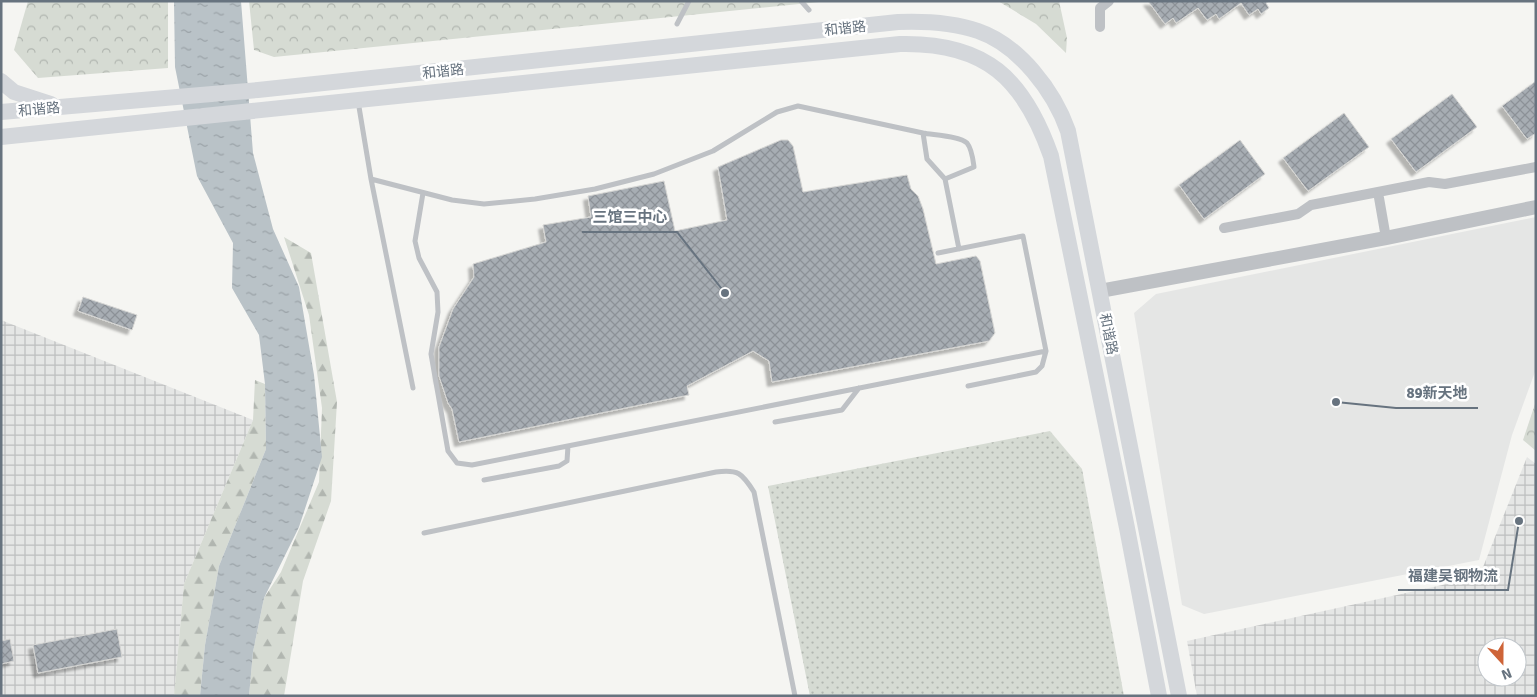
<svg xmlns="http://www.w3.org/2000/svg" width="1537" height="697" font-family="Signika,'Noto Sans SC',sans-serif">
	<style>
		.built { fill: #e5e6e5 }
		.industrial { fill: url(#industrial-grid); fill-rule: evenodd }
		.grass { fill: url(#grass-dots) }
		.forest { fill: url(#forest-firs) }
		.park { fill: url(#park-crowns) }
		.water { fill: url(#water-ripples) }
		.building { fill: url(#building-cross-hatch); stroke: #d6d6d4; filter: url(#shadow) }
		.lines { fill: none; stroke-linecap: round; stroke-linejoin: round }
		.service { stroke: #bec1c5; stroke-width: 5 }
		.minor { stroke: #bec1c5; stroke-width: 10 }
		.tertiary { stroke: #bec1c5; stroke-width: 14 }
		.primary { stroke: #d4d7db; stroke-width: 16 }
		.labels { text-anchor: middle; stroke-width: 5; stroke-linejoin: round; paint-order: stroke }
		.street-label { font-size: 14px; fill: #67737f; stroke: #fff }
		.leader { fill: none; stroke: #67737f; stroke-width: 2 }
		.callout-dot { fill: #67737f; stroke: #fff; stroke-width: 2 }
		.callout-label { font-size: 15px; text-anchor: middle; font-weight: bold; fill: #67737f; stroke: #fff; stroke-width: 5; stroke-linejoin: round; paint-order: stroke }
	</style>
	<defs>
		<pattern id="industrial-grid" width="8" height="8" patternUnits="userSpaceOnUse" patternTransform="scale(1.25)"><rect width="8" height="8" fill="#e5e6e5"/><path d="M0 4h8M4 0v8" fill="none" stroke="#bdbfbf"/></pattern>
		<pattern id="grass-dots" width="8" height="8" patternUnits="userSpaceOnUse" patternTransform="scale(1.25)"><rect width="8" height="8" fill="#d6dbd3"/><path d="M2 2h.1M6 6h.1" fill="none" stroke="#b1b6b0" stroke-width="1.8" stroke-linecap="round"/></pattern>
		<pattern id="forest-firs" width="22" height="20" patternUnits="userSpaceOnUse" patternTransform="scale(1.25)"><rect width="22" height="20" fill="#d6dbd3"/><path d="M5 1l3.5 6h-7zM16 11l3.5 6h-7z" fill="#b1b6b0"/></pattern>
		<pattern id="park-crowns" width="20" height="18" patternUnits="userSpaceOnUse" patternTransform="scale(1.25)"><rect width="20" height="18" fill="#d6dbd3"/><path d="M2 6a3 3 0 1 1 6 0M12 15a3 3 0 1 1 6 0" fill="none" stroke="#b1b6b0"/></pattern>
		<pattern id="water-ripples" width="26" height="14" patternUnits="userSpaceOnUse" patternTransform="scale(1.25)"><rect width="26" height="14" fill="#b9c2c7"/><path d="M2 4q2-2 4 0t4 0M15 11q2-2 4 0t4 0" fill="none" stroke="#9aa2a7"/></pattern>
		<pattern id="building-cross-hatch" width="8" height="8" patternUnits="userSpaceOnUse" patternTransform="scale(1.25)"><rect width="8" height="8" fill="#a7adb3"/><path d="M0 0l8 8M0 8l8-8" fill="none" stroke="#8c9197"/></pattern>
		<filter id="shadow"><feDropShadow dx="-4.5" dy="4.5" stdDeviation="1" flood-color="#0004"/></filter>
	</defs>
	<rect width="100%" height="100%" fill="#f5f5f2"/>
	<path class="built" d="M1536 217V369L1512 435 1479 560 1204 614 1182 605 1134 313 1156 294Z"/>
	<path class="industrial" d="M1 320 253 420 184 584 174 696H1Z
		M1527 457 1536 464V696H1197L1187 641 1479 577ZM1487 647H1517V677H1487Z"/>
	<path class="grass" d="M1050 431 1082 469 1124 696H810L768 486Z"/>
	<path class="forest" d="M284 237 311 253 337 402 331 501 303 581 284 696H249L253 652 264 598 281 572 319 482 322 408 309 315Z
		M255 380 265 384 266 449 219 566 205 645 200 696H174L184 584 253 420Z"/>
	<path class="park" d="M28 1H168V68L38 78 14 50Z
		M249 1H829L274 57 254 50Z
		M998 1H1059L1067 38 1066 53 1036 24Z
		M1536 401V451L1523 440Z"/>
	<path class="water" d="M174 1H241L253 153 273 229 299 287 314 375 322 457 299 527 264 598 253 652 249 696H200L205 645 219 566 266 449 265 384 259 335 232 288 233 243 197 176 175 67Z"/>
	<path class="building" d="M1148 1H1269L1266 3 1269 8 1261 14 1258 9 1249 15 1241 3 1219 19 1216 14 1207 20 1198 8 1176 23 1173 18 1165 24Z
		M1536 81V133L1527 139 1502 106Z
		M1452 94 1477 127 1416 172 1391 139Z
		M1344 113 1369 147 1308 191 1283 158Z
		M781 140H788L793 146 803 192 907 175 911 189 918 196 923 209 936 264 976 256 980 261 995 333 989 341 772 382 769 361 753 351 687 386 689 395 459 442 452 409 448 403 439 376V347L453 309 474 277 473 264 546 242 543 225 591 217 588 196 664 181 675 231 727 220 718 167Z
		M1240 140 1265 174 1204 219 1179 185Z
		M83 297 137 315 132 330 78 311Z
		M117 629 122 657 38 673 33 645Z
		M10 639 14 661 1 664V641Z"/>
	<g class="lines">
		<path class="service" d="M801 1 809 10
			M677 24 689 1
			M358 101 371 179 413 388
			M923 133C933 135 960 136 967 143 972 149 973 160 974 167L945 179
			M371 179 452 200 484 204 535 199 595 189 654 174 713 151 777 112 798 106 923 133 927 159 945 179 959 249
			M423 193 415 241 419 258 437 292 438 312 431 354 448 451 457 463 472 465 1046 351 1023 236 938 253
			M968 386 1036 372 1042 366 1046 351
			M775 422 842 410 859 388
			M484 480 559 466 567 461 568 446
			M424 533 716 472C738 469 742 473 754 492L795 696"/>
		<path class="minor" d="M1100 27V8L1109 1
			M1378 192 1386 238
			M1224 228 1298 214 1311 205 1378 192 1429 182 1445 184 1536 167"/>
		<path class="tertiary" d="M1100 291 1386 238 1536 207"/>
		<path class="primary" d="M1 81 14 92 51 104
			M1 112 258 90 898 22C925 21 952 22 978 31 1019 45 1054 91 1068 131L1179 696
			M1 137 900 44C986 42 1024 79 1051 156L1127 528 1159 696"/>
	</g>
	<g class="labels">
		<g class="street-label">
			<text transform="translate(845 28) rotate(-6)" y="5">和谐路</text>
			<text transform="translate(443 71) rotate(-6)" y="5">和谐路</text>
			<text transform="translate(39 109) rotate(-5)" y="5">和谐路</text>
			<text transform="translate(1109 334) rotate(79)" y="5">和谐路</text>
		</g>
	</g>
	<path class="leader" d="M725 293L677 232H582M1336 402L1396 408H1478M1519 521L1508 590H1398"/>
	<g class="callout-dot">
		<circle cx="725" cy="293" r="5"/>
		<circle cx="1336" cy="402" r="5"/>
		<circle cx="1519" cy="521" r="5"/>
	</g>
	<g class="callout-label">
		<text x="630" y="222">三馆三中心</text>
		<text x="1437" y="398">89新天地</text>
		<text x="1453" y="581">福建吴钢物流</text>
	</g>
	<rect width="1537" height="697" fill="none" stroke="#67737f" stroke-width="5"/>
	<g transform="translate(1502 662) rotate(159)"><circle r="24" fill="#ffffff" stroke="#c2c7cc"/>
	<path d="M0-4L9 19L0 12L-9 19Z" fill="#ce6438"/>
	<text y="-8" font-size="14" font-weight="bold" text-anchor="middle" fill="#67737f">N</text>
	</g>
</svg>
